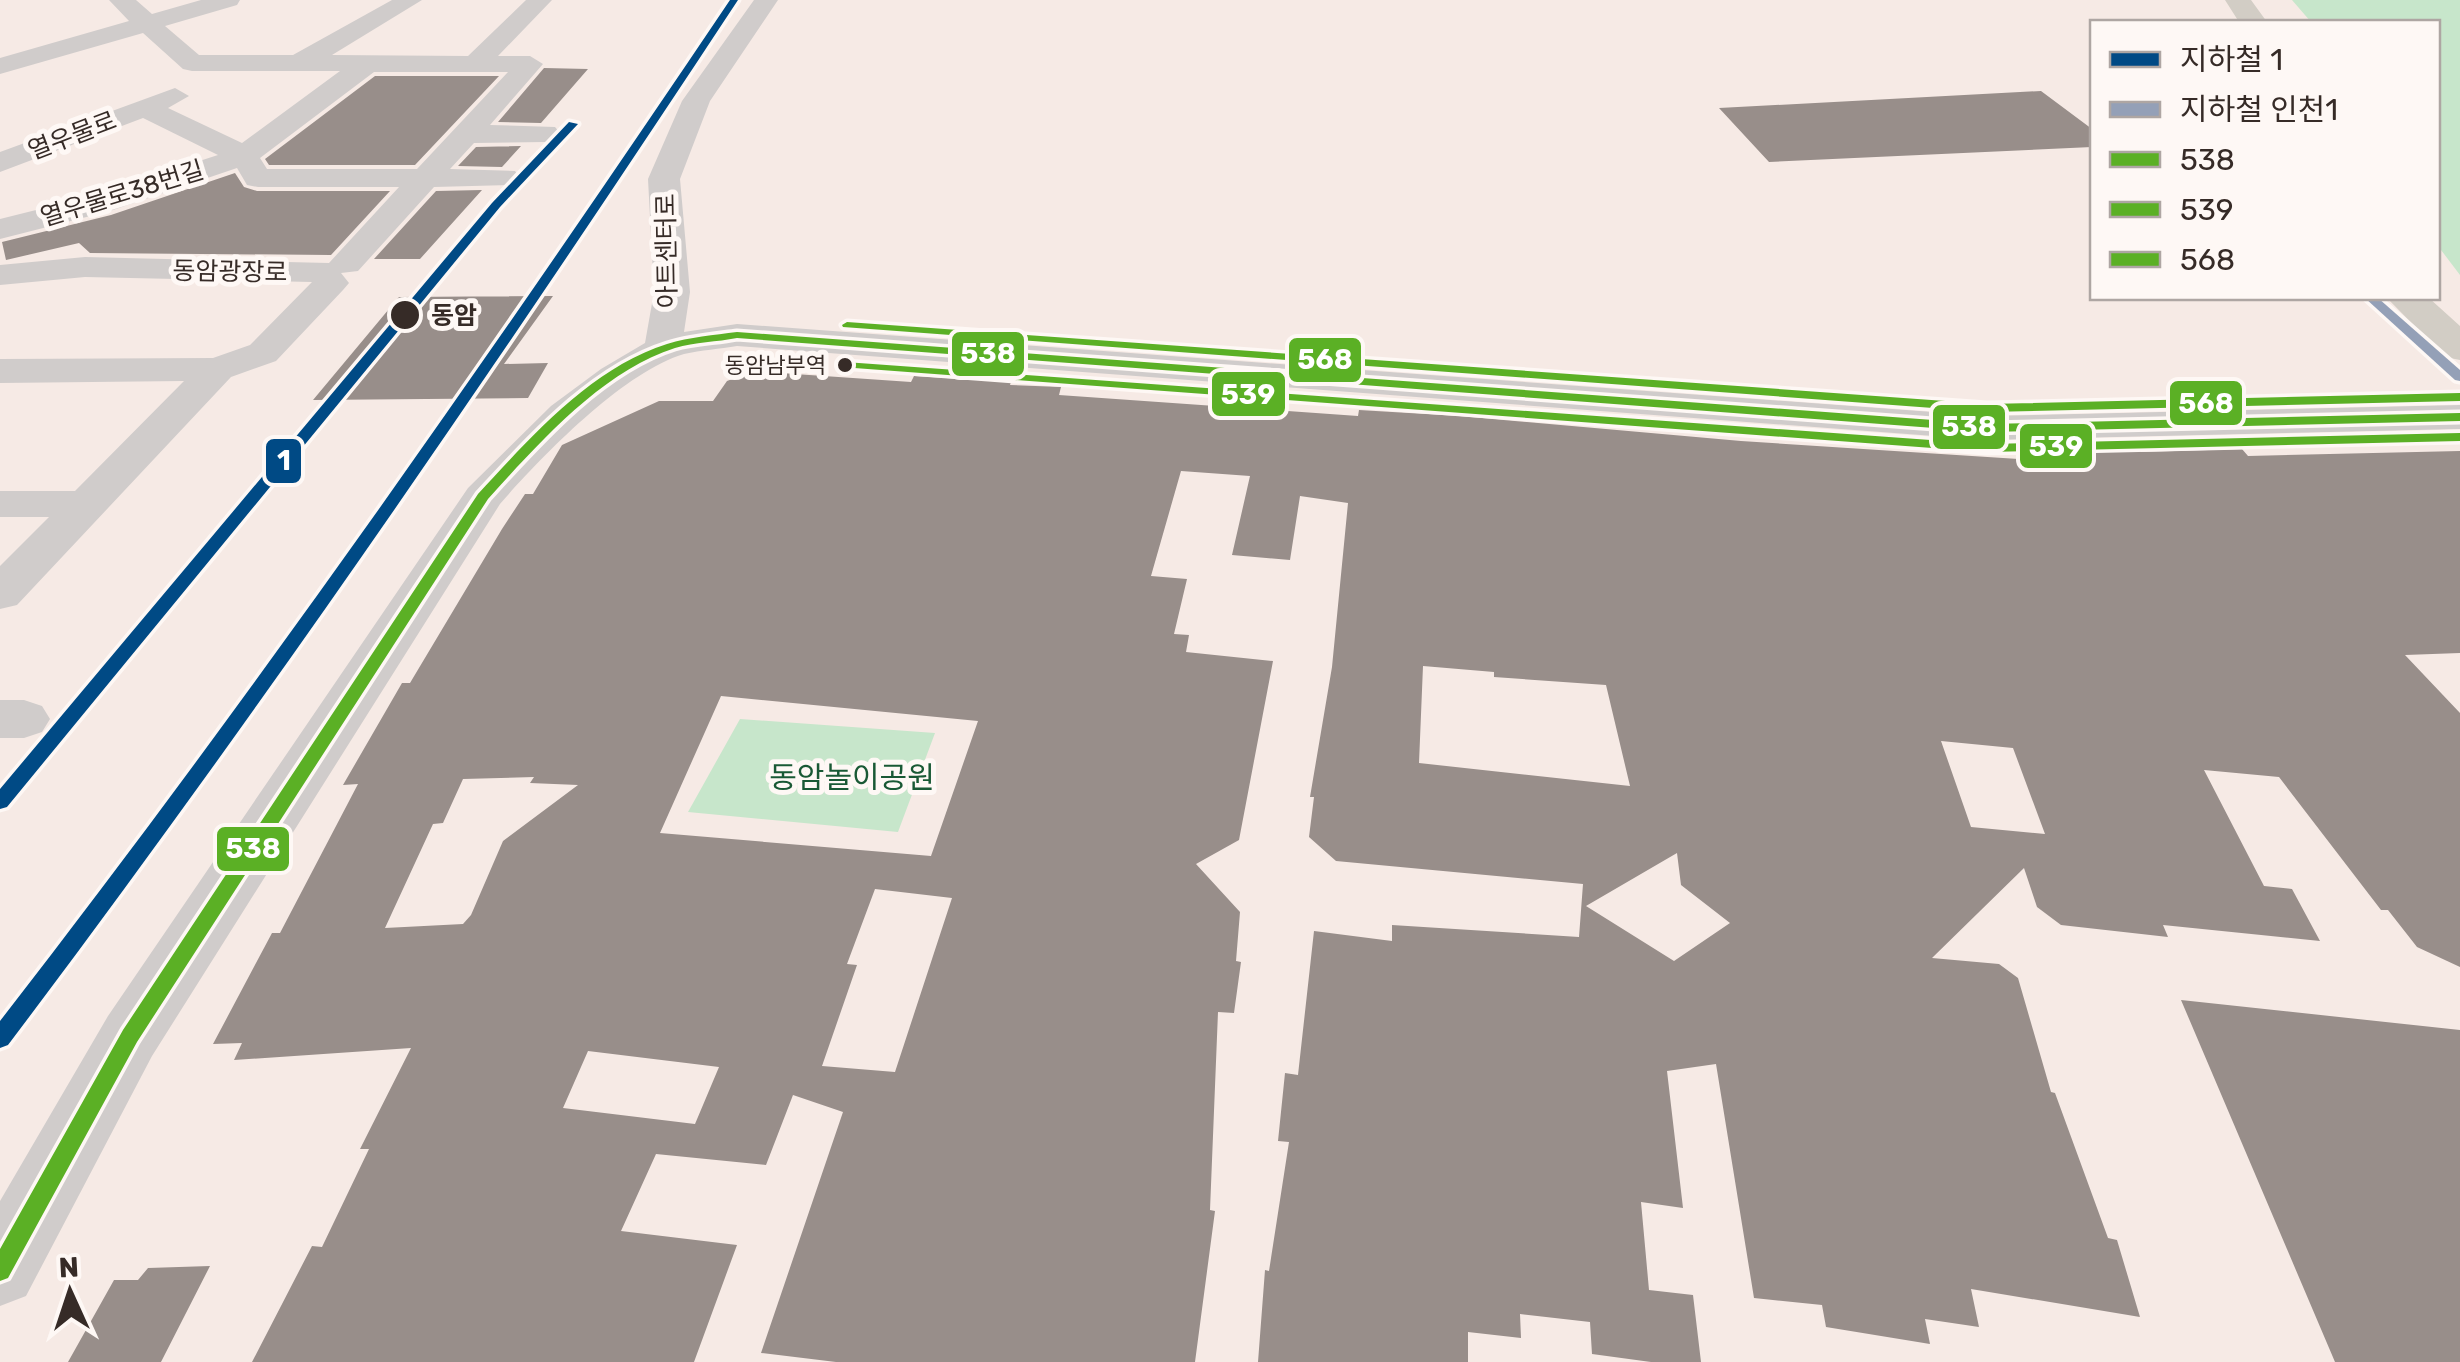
<svg xmlns="http://www.w3.org/2000/svg" width="2460" height="1362" font-family="Rubik,'Noto Sans KR',sans-serif">
	<style>
		.green { fill: #c7e6cb }
		.building { fill: #988e8a; fill-rule: evenodd }
		.lines { fill: none; stroke-linecap: round; stroke-linejoin: round }
		.minor { fill: #d0cccb; fill-rule: evenodd }
		.major { fill: #d2cdc5; fill-rule: evenodd }
		.bus-1-casing { stroke: #fef8f5; stroke-width: 7 }
		.bus-2-casing { stroke: #fef8f5; stroke-width: 7 }
		.bus-3-casing { stroke: #fef8f5; stroke-width: 7 }
		.bus-1 { fill: #5bb025; fill-rule: evenodd }
		.bus-2 { fill: #5bb025; fill-rule: evenodd }
		.bus-3 { fill: #5bb025; fill-rule: evenodd }
		.metro-1-casing { stroke: #fef8f5; stroke-width: 7 }
		.metro-2-casing { stroke: #fef8f5; stroke-width: 7 }
		.metro-1 { fill: #004a85; fill-rule: evenodd }
		.metro-2 { fill: #94a0b7; fill-rule: evenodd }
		.stop-dot { fill: #362b27; stroke: #fef8f5; stroke-width: 4 }
		.labels { text-anchor: middle; stroke-width: 10; stroke-linejoin: round; paint-order: stroke }
		.far-bus-label { font-size: 22px; fill: #362b27; stroke: #fef8f5; text-anchor: end }
		.far-street-label { font-size: 25px; fill: #362b27; stroke: #fef8f5 }
		.far-stop-label { font-size: 25px; font-weight: bold; fill: #362b27; stroke: #fef8f5; text-anchor: start }
		.park-label { font-size: 30px; fill: #195935; stroke: #fef8f5 }
		.line-badge { stroke: #fef8f5; stroke-width: 4 }
		.badge-label { font-size: 28px; text-anchor: middle; font-weight: bold; fill: #fff }
	</style>
	<rect width="100%" height="100%" fill="#f6eae5"/>
	<path class="green" d="M2292 0H2460V275L2438 246V22H2311Z
		M740 719 935 733 898 832 688 812Z"/>
	<path class="building" d="M544 68 588 69 541 123 498 122Z
		M375 76H499L415 165H269L265 159Z
		M2041 91 2092 129V147L1769 162 1719 108Z
		M521 146 502 167 458 166 476 147Z
		M235 173 244 187 257 191H390L331 255 90 253 79 243 6 260 2 242 111 215Z
		M482 190 420 259H374L436 191Z
		M553 296 504 364 548 363 528 398 313 400 399 297Z
		M753 371 911 382 914 376 1011 382 1010 385 1061 387 1059 395 1358 416 1359 410 1459 416 1741 441 2051 461 2040 447 2135 445 2141 452 2242 449 2248 456 2460 451V653L2405 655 2460 713V967L2417 947 2388 910H2381L2279 777 2204 770 2264 886 2292 889 2320 941 2163 925 2168 937 2061 925 2037 907 2024 868 1932 958 1999 964 2018 978 2051 1092 2055 1093 2108 1238 2117 1240 2140 1317 1971 1289 1979 1327 1925 1319 1930 1344 1826 1327 1822 1305 1754 1298 1716 1064 1667 1071 1683 1208 1641 1202 1649 1290 1693 1295 1701 1362H1651L1592 1354 1590 1322 1520 1314 1521 1338 1468 1332V1362H1258L1265 1270 1269 1271 1289 1142 1278 1141 1285 1073 1298 1075 1314 931 1392 941V925L1579 937 1583 884 1336 861 1309 837 1314 797H1310L1332 667 1348 503 1300 496 1290 560 1232 555 1250 476 1181 471 1151 576 1187 579 1174 634 1189 635 1186 652 1273 661 1239 840 1196 864 1240 912 1236 961 1241 962 1234 1013 1218 1012 1210 1210 1215 1211 1195 1362H836L761 1353 843 1112 793 1095 766 1165 656 1154 621 1231 737 1245 694 1362H252L312 1246 322 1247 369 1149H360L411 1048 234 1060 242 1043 213 1044 272 933H280L358 784 343 785 402 683H410L502 529 525 494H533L562 445 659 401H713L727 381ZM1423 666 1494 672V677L1606 685 1630 786 1419 763ZM721 696 978 721 931 856 660 833ZM1941 741 2013 748 2045 834 1971 827ZM534 777 530 783 578 785 503 841 471 915 463 924 385 928 433 824 443 823 463 779ZM1677 853 1681 885 1730 923 1674 961 1586 906ZM875 889 952 898 895 1072 822 1066 857 965 847 964ZM588 1051 719 1067 695 1124 563 1108Z
		M2181 1000 2460 1030V1362H2335Z
		M210 1266 161 1362H68L114 1280H138L148 1268Z"/>
	<g class="lines">
		<path class="minor" d="M109 0H136L152 14 201 0H240L237 5 165 26 199 55H293L392 0H422L332 55 468 56 526 0H552L498 56H530L543 64 490 125 555 127 560 133 555 139 545 142 474 143 450 169 515 171 520 178 515 185 434 187 358 271 341 273 349 283 343 290 276 361 231 377 17 605 0 609V566L49 517H0V491H75L184 381 0 383V359L213 358 250 345 312 282 85 277 0 285V265L85 257 329 263 399 187H258L247 185 237 168 110 211 0 239V219L88 197 218 155 143 118 0 172V152L175 88 189 96 168 108 242 143 340 71H192L183 69 143 33 0 74V58L129 21ZM374 72H508L417 169H267L260 158Z
			M754 0H778L710 101 680 179 690 292 684 332 737 324 1987 416 2460 405V429L1987 440 737 346C720 349 701 350 684 354 623 372 541 457 500 504L152 1056 26 1296 0 1306V1201L108 1016 468 488 551 406 601 369 645 343 654 292 648 179 682 101Z
			M0 700H24L42 706 50 719 42 732 24 738H0Z"/>
		<path class="major" d="M2225 0H2251L2267 22H2239Z
			M2387 298H2429L2460 326V360L2445 357Z"/>
		<defs>
			<path id="bus-1" d="M737 332 1987 424 2460 413V421L1987 432 737 338C717 342 695 342 675 348 602 371 538 444 488 499L137 1042 8 1278 0 1281V1249L123 1030 478 494C531 437 591 368 667 344 690 337 714 335 737 332Z"/>
			<path id="bus-2" d="M845 362 1986 444 2460 433V441L1986 452 841 367 839 365Z"/>
			<path id="bus-3" d="M847 322 1987 404 2460 393V401L1987 412 843 327 842 325Z"/>
		</defs>
		<use href="#bus-1" class="bus-1-casing"/>
		<use href="#bus-2" class="bus-2-casing"/>
		<use href="#bus-3" class="bus-3-casing"/>
		<use href="#bus-1" class="bus-1"/>
		<use href="#bus-2" class="bus-2"/>
		<use href="#bus-3" class="bus-3"/>
		<defs>
			<path id="metro-1" d="M730 0H738C504 355 264 706 8 1045L0 1048V1021C257 690 496 347 730 0Z
				M569 122 578 124 500 207 7 807 0 809V789L492 203Z"/>
			<path id="metro-2" d="M2365 298H2378L2460 370V381L2455 380Z"/>
		</defs>
		<use href="#metro-1" class="metro-1-casing"/>
		<use href="#metro-2" class="metro-2-casing"/>
		<use href="#metro-1" class="metro-1"/>
		<use href="#metro-2" class="metro-2"/>
	</g>
	<g class="stop-dot">
		<circle cx="405" cy="315" r="16"/>
		<circle cx="845" cy="365" r="9"/>
	</g>
	<g class="labels">
		<g class="far-bus-label">
			<text x="826" y="373">동암남부역</text>
		</g>
		<g class="far-street-label">
			<text transform="translate(72 135) rotate(-21)" y="9">열우물로</text>
			<text transform="translate(122 193) rotate(-17)" y="9">열우물로38번길</text>
			<text transform="translate(666 251) rotate(-91)" y="9">아트센터로</text>
			<text transform="translate(230 271) rotate(1)" y="9">동암광장로</text>
		</g>
		<g class="far-stop-label">
			<text x="431" y="324">동암</text>
		</g>
		<g class="park-label">
			<text x="852" y="788">동암놀이공원</text>
		</g>
	</g>
	<g class="line-badge">
		<rect x="950" y="330" width="76" height="48" rx="10" fill="#5bb025"/>
		<rect x="1287" y="336" width="76" height="48" rx="10" fill="#5bb025"/>
		<rect x="1210" y="370" width="77" height="48" rx="10" fill="#5bb025"/>
		<rect x="2168" y="379" width="76" height="48" rx="10" fill="#5bb025"/>
		<rect x="1931" y="403" width="76" height="48" rx="10" fill="#5bb025"/>
		<rect x="2018" y="422" width="76" height="48" rx="10" fill="#5bb025"/>
		<rect x="264" y="437" width="39" height="48" rx="10" fill="#004a85"/>
		<rect x="215" y="825" width="76" height="48" rx="10" fill="#5bb025"/>
	</g>
	<g class="badge-label">
		<text x="988" y="363">538</text>
		<text x="1325" y="369">568</text>
		<text x="1248" y="404">539</text>
		<text x="2206" y="413">568</text>
		<text x="1969" y="436">538</text>
		<text x="2056" y="456">539</text>
		<text x="284" y="470">1</text>
		<text x="253" y="858">538</text>
	</g>
	<rect x="2090" y="20" width="350" height="280" fill="#fef8f5" stroke="#aea6a3" stroke-width="2.5"/>
	<rect x="2110" y="52" width="50" height="15" fill="#004a85" stroke="#aea6a3" stroke-width="2.5"/>
	<text x="2180" y="70" font-size="30" fill="#362b27">지하철 1</text>
	<rect x="2110" y="102" width="50" height="15" fill="#94a0b7" stroke="#aea6a3" stroke-width="2.5"/>
	<text x="2180" y="120" font-size="30" fill="#362b27">지하철 인천1</text>
	<rect x="2110" y="152" width="50" height="15" fill="#5bb025" stroke="#aea6a3" stroke-width="2.5"/>
	<text x="2180" y="170" font-size="30" fill="#362b27">538</text>
	<rect x="2110" y="202" width="50" height="15" fill="#5bb025" stroke="#aea6a3" stroke-width="2.5"/>
	<text x="2180" y="220" font-size="30" fill="#362b27">539</text>
	<rect x="2110" y="252" width="50" height="15" fill="#5bb025" stroke="#aea6a3" stroke-width="2.5"/>
	<text x="2180" y="270" font-size="30" fill="#362b27">568</text>
	<g transform="translate(70 1292) rotate(357)" stroke="#fef8f5" stroke-width="8" paint-order="stroke">
	<path d="M0-8L18 38L0 25L-18 38Z" fill="#362b27"/>
	<text y="-15" font-size="28" font-weight="bold" text-anchor="middle" fill="#362b27">N</text>
	</g>
</svg>
